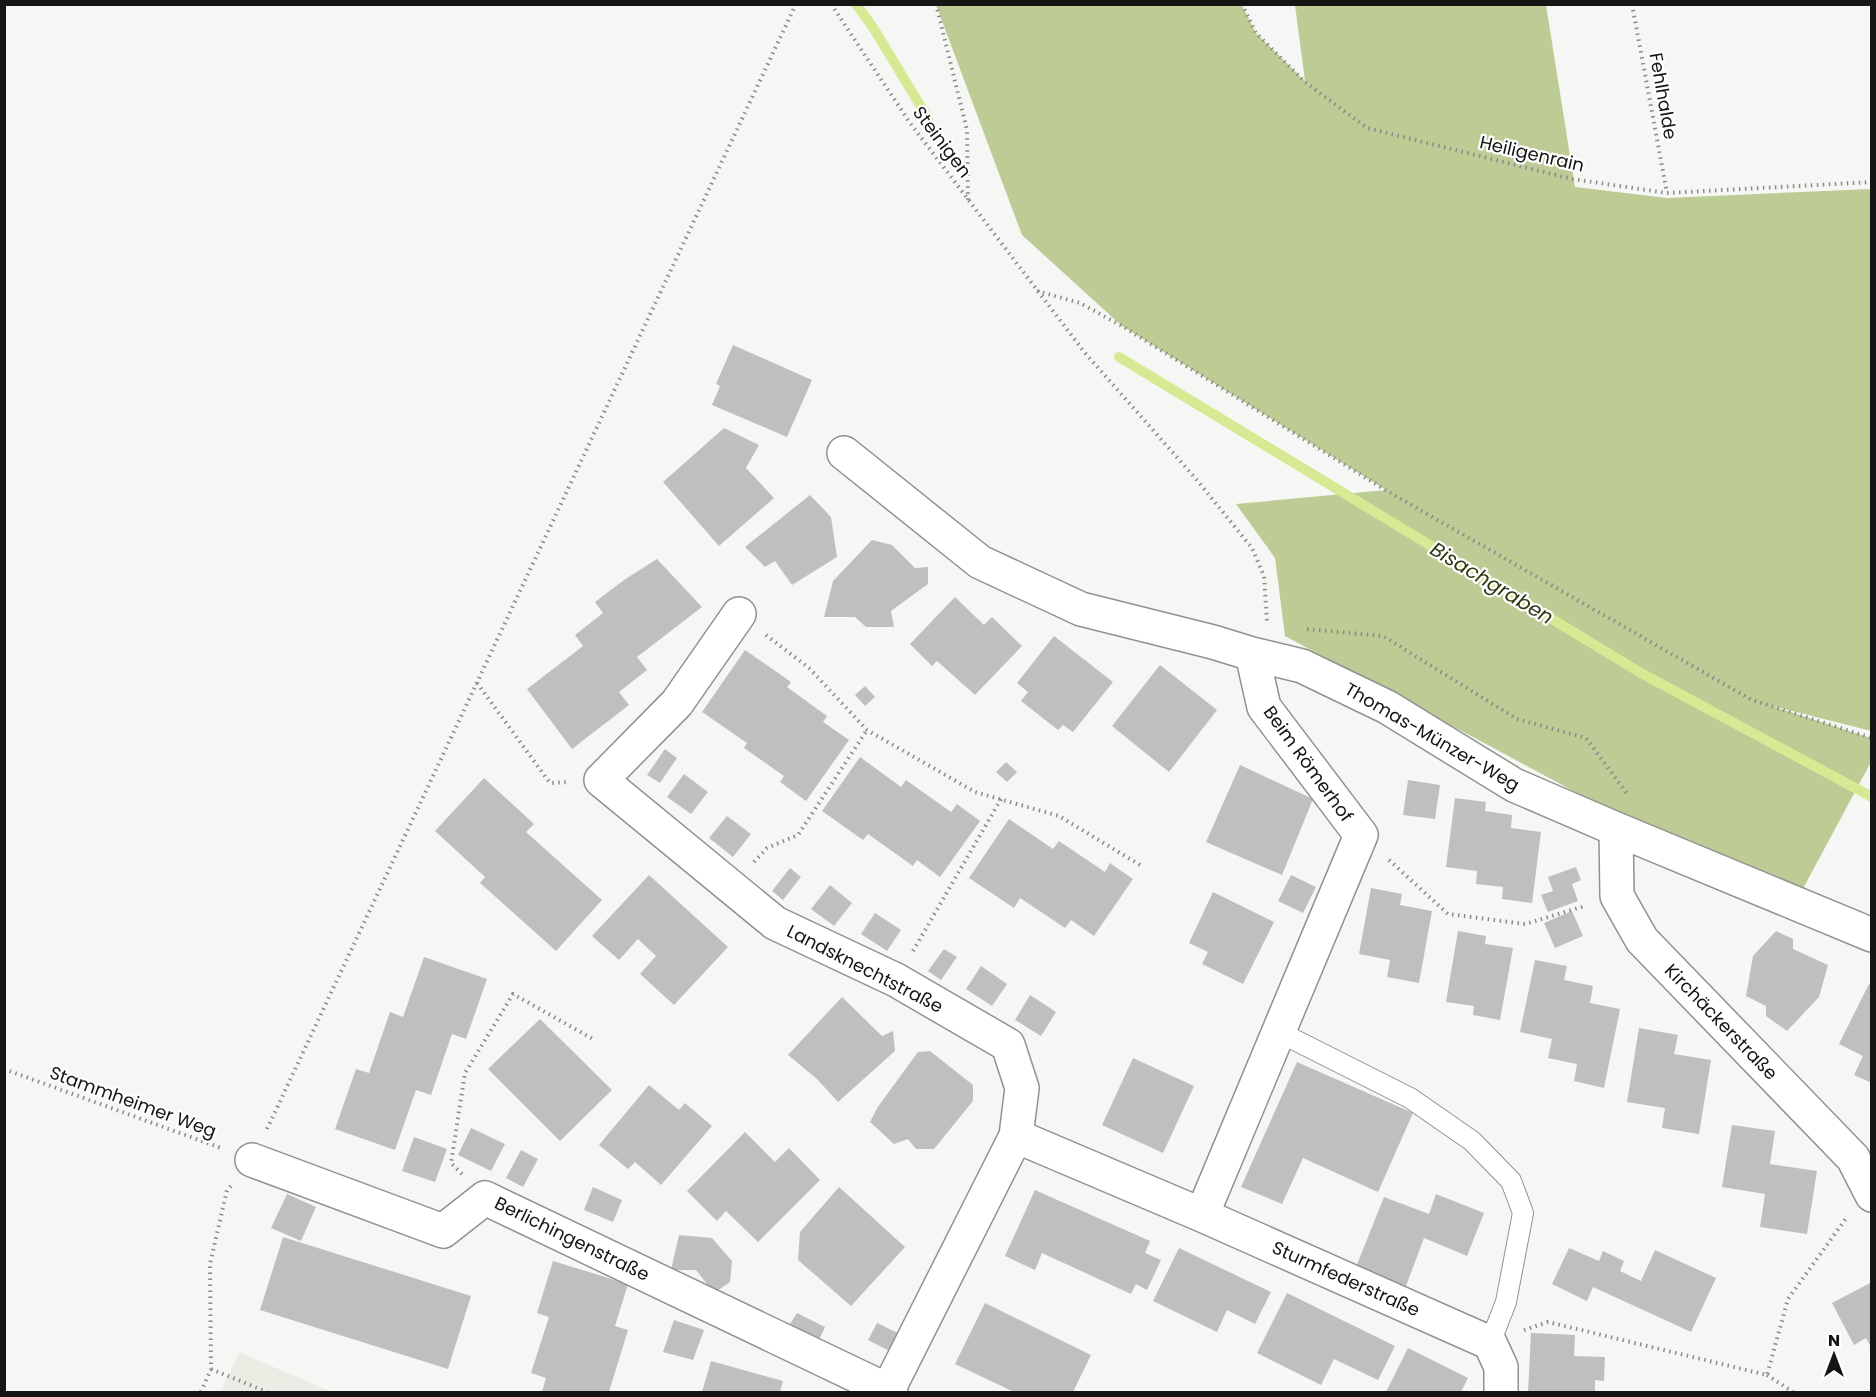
<svg xmlns="http://www.w3.org/2000/svg" width="1876" height="1397" font-family="Poppins,sans-serif">
	<style>
		.built { fill: #eaede3 }
		.green { fill: #bdcb95 }
		.lines { fill: none; stroke-linecap: round; stroke-linejoin: round }
		.stream { stroke: #d5ea93; stroke-width: 10 }
		.building { fill: #bfbfc2 }
		.service-casing { stroke: #91928f; stroke-width: 22 }
		.minor-casing { stroke: #91928f; stroke-width: 36 }
		.path { stroke: #8a8b88; stroke-width: 4; stroke-dasharray: 1.5 4.5; stroke-linecap: butt }
		.service { stroke: #fff; stroke-width: 20 }
		.minor { stroke: #fff; stroke-width: 33 }
		.labels { text-anchor: middle; stroke-width: 4.5; stroke-linejoin: round; paint-order: stroke }
		.street-label { font-size: 18px; fill: #151614; stroke: #fff }
		.water-label { font-size: 20px; font-style: italic; fill: #2f3712; stroke: #fff }
	</style>
	<rect width="100%" height="100%" fill="#f6f7f4"/>
	<path class="built" d="M239 1352 332 1392H221Z"/>
	<path class="green" d="M936 5H1242L1256 33 1305 81 1295 5H1546L1575 187 1667 198 1871 189V731L1769 705 1871 738V762L1799 896 1605 808 1285 636 1275 558 1236 504 1386 490 1122 326 1022 235Z"/>
	<g class="lines">
		<path class="stream" d="M856 4 872 26 928 118
			M1119 357 1641 673 1872 797"/>
	</g>
	<path class="building" d="M733 345 812 380 787 437 712 405 720 386 716 384Z
		M724 428 759 445 746 468 774 498 719 546 663 482Z
		M810 495 831 517 837 557 792 585 775 561 765 567 745 547Z
		M872 540 892 545 915 568 928 567V584L891 611 894 627H866L855 617H824L833 581Z
		M657 559 702 607 637 657 647 670 619 692 629 705 572 749 527 689 583 646 575 635 603 613 595 602 624 580Z
		M955 597 984 625 992 617 1022 646 975 695 937 661 932 666 910 644Z
		M1054 636 1113 682 1073 732 1063 725 1058 730 1021 701 1028 692 1017 683Z
		M745 650 791 682 787 687 827 716 823 722 849 740 806 801 780 782 784 776 744 748 747 743 702 712Z
		M1160 665 1217 710 1169 772 1112 726Z
		M865 686 875 697 865 706 855 695Z
		M665 749 677 758 660 783 647 775Z
		M860 757 901 787 906 780 951 812 957 804 980 821 940 877 917 860 913 866 868 834 863 840 822 811Z
		M1006 762 1017 772 1007 782 996 772Z
		M1240 765 1313 799 1282 875 1206 842Z
		M684 774 708 792 691 814 667 797Z
		M484 778 534 824 526 832 602 900 556 951 480 883 485 877 435 831Z
		M1408 780 1440 785 1435 819 1403 815Z
		M1455 798 1486 802 1485 811 1512 815 1511 828 1541 832 1532 903 1502 899 1503 887 1476 884 1477 871 1446 867Z
		M727 816 751 834 733 857 709 838Z
		M1009 819 1053 849 1059 841 1105 872 1110 863 1133 879 1094 936 1071 920 1065 928 1020 898 1014 908 969 878Z
		M1576 867 1581 880 1572 884 1578 901 1548 912 1541 895 1553 891 1548 877Z
		M790 868 801 877 783 900 772 891Z
		M649 875 728 947 674 1005 640 974 656 956 638 939 619 960 592 936Z
		M1291 875 1316 887 1303 913 1278 901Z
		M830 885 852 903 834 926 811 909Z
		M1371 888 1402 894 1400 905 1432 911 1419 983 1387 977 1390 960 1359 954Z
		M1213 892 1274 922 1243 984 1202 964 1208 952 1189 943Z
		M1572 911 1583 936 1555 948 1544 923Z
		M875 913 901 930 887 951 861 934Z
		M1458 931 1486 936 1485 944 1513 948 1500 1020 1473 1015 1474 1006 1446 1002Z
		M1776 931 1793 939V949L1828 965 1819 997 1787 1031 1766 1016V1006L1746 996 1753 956Z
		M944 949 957 957 941 980 928 971Z
		M424 957 487 979 466 1039 452 1034 431 1095 416 1090 395 1150 335 1129 356 1069 369 1073 390 1012 403 1017Z
		M1535 960 1567 966 1564 980 1593 986 1590 1003 1620 1009 1604 1088 1574 1081 1577 1064 1548 1058 1552 1039 1520 1032Z
		M981 966 1007 984 992 1006 966 989Z
		M1869 984 1872 985V1083L1854 1075 1863 1056 1839 1044Z
		M1030 995 1056 1012 1041 1036 1015 1020Z
		M842 997 882 1036 893 1031 895 1051 838 1102 817 1079 788 1055Z
		M540 1019 612 1090 560 1141 488 1069Z
		M1639 1028 1678 1035 1674 1054 1711 1060 1699 1134 1662 1128 1665 1108 1627 1102Z
		M930 1051 973 1085V1101L934 1149H916L908 1139 894 1144 870 1122 877 1108 918 1052Z
		M1133 1058 1194 1086 1163 1153 1102 1125Z
		M1297 1062 1413 1113 1378 1192 1303 1158 1282 1204 1241 1187Z
		M649 1085 679 1110 685 1103 712 1126 661 1185 635 1162 628 1169 599 1145Z
		M1732 1125 1775 1131 1770 1164 1817 1171 1807 1234 1760 1227 1765 1194 1722 1187Z
		M471 1128 505 1144 491 1171 458 1155Z
		M745 1132 775 1162 789 1148 820 1180 758 1242 726 1211 717 1221 687 1191Z
		M414 1137 447 1149 435 1182 402 1171Z
		M521 1150 538 1159 523 1187 506 1178Z
		M593 1187 622 1200 613 1222 584 1210Z
		M839 1187 905 1247 851 1306 798 1260 800 1232Z
		M1035 1190 1150 1241 1145 1253 1161 1260 1147 1290 1136 1284 1131 1294 1042 1253 1035 1270 1005 1256Z
		M287 1194 316 1207 301 1241 271 1228Z
		M1436 1194 1484 1213 1467 1256 1424 1238 1406 1286 1356 1267 1384 1197 1429 1214Z
		M679 1235 712 1238 732 1261 730 1282 714 1293 696 1270H671Z
		M283 1237 471 1296 448 1369 260 1310Z
		M1179 1248 1271 1292 1255 1324 1227 1310 1217 1332 1153 1301Z
		M1569 1248 1599 1261 1603 1251 1624 1261 1620 1271 1641 1281 1655 1250 1716 1278 1691 1332 1593 1287 1587 1301 1552 1284Z
		M553 1261 628 1284 615 1326 628 1330 609 1392H542L546 1378 531 1373 549 1317 537 1313Z
		M1872 1282V1349L1866 1338 1854 1345 1832 1303Z
		M1287 1293 1395 1346 1378 1380 1334 1359 1321 1385 1257 1353Z
		M985 1303 1091 1355 1073 1392H1014L955 1364Z
		M797 1313 825 1327 819 1340 790 1324Z
		M674 1320 704 1330 693 1360 663 1352Z
		M877 1323 902 1335 893 1353 868 1340Z
		M1531 1333 1575 1335 1574 1356 1605 1357 1604 1381 1595 1380V1392H1528Z
		M1408 1348 1468 1378 1461 1392H1386Z
		M711 1361 783 1381 780 1392H702Z"/>
	<g class="lines">
		<defs>
			<path id="service" d="M1279 1032 1410 1098 1472 1141 1511 1181 1523 1213 1506 1302 1490 1343"/>
			<path id="minor" d="M844 453 980 562 1081 609 1213 642 1252 654 1302 666 1387 707 1514 785 1616 829 1872 935
				M739 614 677 703 601 780 775 923 896 980 1008 1045 1022 1088 1016 1136 887 1392
				M1616 829 1617 896 1642 940 1853 1158 1872 1195
				M1016 1136 1202 1215 1490 1343 1501 1367V1392
				M252 1160 443 1231 485 1198 891 1392
				M1202 1215 1361 835 1264 707 1252 654"/>
		</defs>
		<use href="#service" class="service-casing"/>
		<use href="#minor" class="minor-casing"/>
		<path class="path" d="M831 4 910 123 1085 353 1196 479 1252 548 1264 576 1267 621
			M936 4 967 130 968 201
			M1242 4 1256 33 1305 82 1367 128 1572 179 1667 193 1872 182
			M1632 4 1667 193
			M1037 291 1080 303 1122 326 1387 491 1752 700 1872 738
			M1307 629 1383 636 1517 719 1586 738 1628 795
			M766 635 809 668 867 730 975 792 1059 816 1140 865
			M477 683 550 783 569 782
			M1389 860 1448 914 1525 924 1585 906
			M754 862 767 848 798 835 867 730
			M913 951 1001 799
			M4 1069 221 1148
			M267 1129 796 4
			M462 1174 451 1163 465 1073 513 994 593 1039
			M1524 1330 1548 1322 1767 1375 1788 1299 1847 1217
			M211 1369 267 1392
			M1767 1375 1793 1392
			M201 1392 211 1369 210 1264 227 1190 231 1186"/>
		<use href="#service" class="service"/>
		<use href="#minor" class="minor"/>
	</g>
	<g class="labels">
		<g class="street-label">
			<text transform="translate(1663 96) rotate(80)" y="6">Fehlhalde</text>
			<text transform="translate(942 142) rotate(53)" y="6">Steinigen</text>
			<text transform="translate(1532 154) rotate(13)" y="6">Heiligenrain</text>
			<text transform="translate(1432 737) rotate(30)" y="6">Thomas-Münzer-Weg</text>
			<text transform="translate(1308 764) rotate(54)" y="6">Beim Römerhof</text>
			<text transform="translate(865 969) rotate(27)" y="6">Landsknechtstraße</text>
			<text transform="translate(1721 1022) rotate(46)" y="6">Kirchäckerstraße</text>
			<text transform="translate(133 1102) rotate(20)" y="6">Stammheimer Weg</text>
			<text transform="translate(572 1239) rotate(26)" y="6">Berlichingenstraße</text>
			<text transform="translate(1346 1279) rotate(24)" y="6">Sturmfederstraße</text>
		</g>
		<g class="water-label">
			<text transform="translate(1492 583) rotate(31)" y="7">Bisachgraben</text>
		</g>
	</g>
	<rect width="1876" height="1397" fill="none" stroke="#151614" stroke-width="12"/>
	<g transform="translate(1834 1355)" stroke="#ffffff" stroke-width="4.5" paint-order="stroke">
	<path d="M0-4.5L10 22L0 15L-10 22Z" fill="#151614"/>
	<text y="-9" font-size="16" font-weight="bold" text-anchor="middle" fill="#151614">N</text>
	</g>
</svg>
